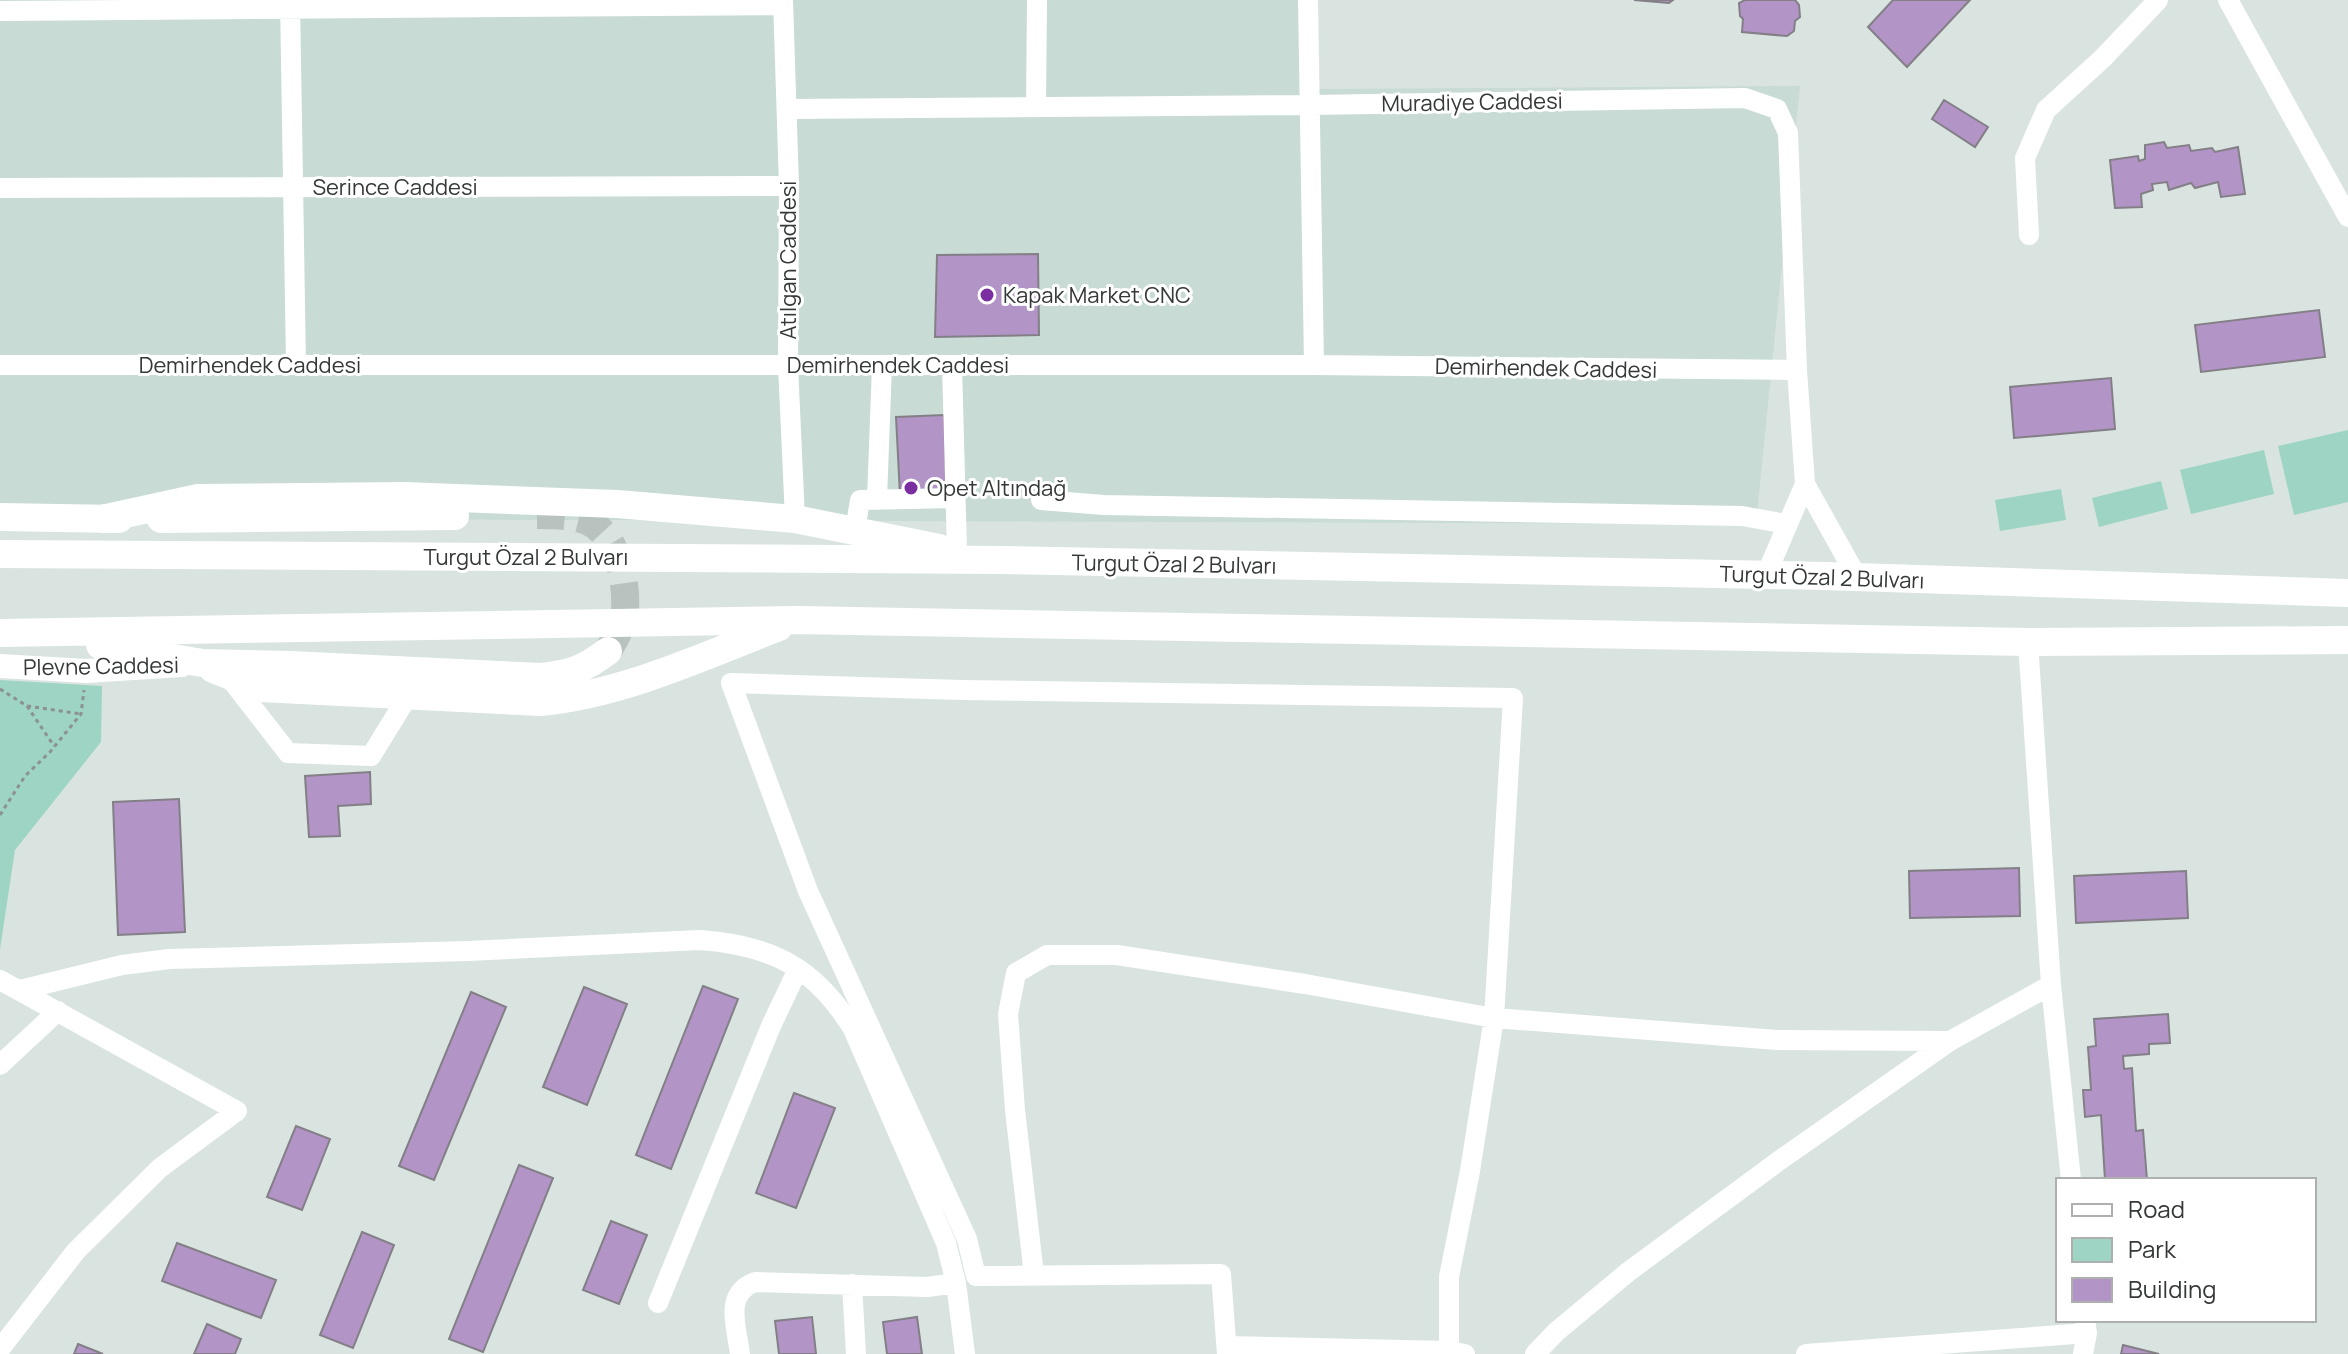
<svg xmlns="http://www.w3.org/2000/svg" width="2348" height="1354" font-family="Manrope,sans-serif">
	<style>
		.built { fill: #c8dbd5 }
		.green { fill: #9dd4c4 }
		.building { fill: #b394c6; stroke: #837f86; stroke-width: 2 }
		.lines { fill: none; stroke-linecap: round; stroke-linejoin: round }
		.highway-tunnel { stroke: #b8c2bf; stroke-width: 28; stroke-dasharray: 28 14; stroke-linecap: butt }
		.path { stroke: #8b9290; stroke-width: 3; stroke-dasharray: 4 4; stroke-linecap: butt }
		.minor { stroke: #fff; stroke-width: 20 }
		.major { stroke: #fff; stroke-width: 24 }
		.highway { stroke: #fff; stroke-width: 28 }
		.poi-dot { fill: #7b2e9f; stroke: #fff; stroke-width: 3 }
		.labels { text-anchor: middle; stroke-width: 6; stroke-linejoin: round; paint-order: stroke }
		.street-label { font-size: 22px; fill: #343836; stroke: #fff }
		.poi-label { font-size: 22px; fill: #343836; stroke: #fff; text-anchor: start }
	</style>
	<rect width="100%" height="100%" fill="#d9e4e1"/>
	<path class="built" d="M0 0H1307L1310 89 1800 86 1756 524 0 518Z"/>
	<path class="green" d="M2348 430V502L2294 515 2278 446Z
		M2264 450 2274 494 2191 514 2180 470Z
		M2161 481 2168 509 2099 527 2092 498Z
		M2061 489 2066 520 2000 531 1995 500Z
		M0 680 102 686 101 742 15 850 0 949Z"/>
	<path class="building" d="M1634 0H1673L1669 3Z
		M1745 0H1795L1799 5 1800 17 1795 21 1794 31 1787 36 1742 32 1743 19 1740 16 1739 3Z
		M1893 0H1970L1907 67 1868 27Z
		M1944 100 1988 127 1975 147 1932 119Z
		M2164 142 2167 148 2189 145 2191 151 2212 148 2215 152 2238 147 2245 194 2221 197 2218 182 2195 188 2191 183 2169 190 2167 182 2152 184 2153 190 2141 194 2142 207 2115 208 2110 160 2138 156 2139 161 2145 159V145Z
		M1038 254 1039 335 935 337 937 255Z
		M2319 310 2325 357 2201 372 2195 325Z
		M2111 378 2115 429 2014 438 2010 387Z
		M944 415 947 493 900 495 896 417Z
		M370 772 371 804 338 806 340 836 309 837 305 776Z
		M179 799 185 932 118 935 113 802Z
		M2019 868 2020 916 1910 918 1909 871Z
		M2186 871 2188 918 2076 923 2074 876Z
		M703 986 738 999 671 1169 636 1155Z
		M584 987 627 1004 587 1105 543 1087Z
		M471 992 506 1007 434 1180 399 1166Z
		M2168 1014 2170 1043 2149 1044V1054L2123 1056 2124 1069 2132 1068 2136 1131 2143 1130 2147 1180H2105L2101 1115 2085 1117 2083 1090H2091L2088 1047 2096 1046 2094 1019Z
		M794 1093 835 1108 796 1208 756 1193Z
		M296 1126 330 1139 302 1210 267 1197Z
		M519 1165 553 1178 483 1352 449 1339Z
		M611 1221 647 1235 619 1304 583 1290Z
		M362 1232 394 1245 353 1348 320 1335Z
		M177 1243 276 1280 261 1318 162 1281Z
		M812 1317 816 1354H779L775 1321Z
		M917 1317 922 1354H887L883 1322Z
		M207 1324 241 1339 235 1354H194Z
		M78 1344 103 1354H74Z
		M2123 1345 2159 1354H2121Z"/>
	<g class="lines">
		<path class="highway-tunnel" d="M537 515C553 515 572 515 587 521 617 534 627 580 625 610 624 624 615 639 608 651"/>
		<path class="path" d="M0 689 27 706 81 714
			M27 706 54 746
			M0 815 25 776 50 752 81 714 84 690"/>
		<path class="minor" d="M290 0 296 364
			M783 0 789 186 788 365 795 519
			M1308 0 1314 365
			M2228 0 2348 217
			M0 11 783 5
			M1036 107 1037 0
			M787 109 1310 105 1745 98 1777 109 1788 133 1797 370 1805 484 1857 577
			M0 188 789 186
			M2029 235 2025 158 2046 110 2103 58 2158 0
			M0 365H1314L1797 370
			M952 365 957 551
			M877 499 882 365
			M1041 500 1104 505 1742 516 1786 524
			M855 531 860 500 955 498
			M1766 575 1805 484
			M2028 642 2051 985
			M229 677 288 753 371 756 408 696
			M0 980 237 1111 160 1168 76 1251 0 1349
			M20 990 122 965 169 959 468 951 700 940C771 945 815 967 853 1029L946 1243 956 1283 965 1354
			M0 1065 58 1011
			M1034 1275 1015 1110 1008 1014 1016 973 1047 955H1117L1305 984 1494 1018 1777 1040 1950 1041
			M852 1284 856 1354
			M658 1303 771 1026 798 969
			M1227 1346 1449 1351 1465 1354
			M740 1354C737 1328 723 1294 755 1282L927 1287 956 1283
			M1227 1354 1221 1274 976 1276 967 1239 808 891 731 683 962 690 1513 698 1494 1018 1470 1171 1449 1277V1351
			M1535 1354 1556 1332 1628 1272 1780 1160 1950 1041 2051 985 2071 1180
			M1806 1354 2087 1333
			M2083 1354 2087 1333 2085 1320"/>
		<path class="major" d="M0 666 86 671 181 665"/>
		<path class="highway" d="M0 517 119 519
			M102 519 198 498 404 496 617 504 795 519 939 548
			M161 519 455 516
			M0 554 1003 560 1825 576 2348 593
			M0 633 797 620 2028 642 2348 640
			M100 645 202 663 290 665 541 677C571 674 584 669 608 651
			M213 669 261 688 540 702C623 694 702 657 779 627"/>
	</g>
	<g class="poi-dot">
		<circle cx="987" cy="295" r="8"/>
		<circle cx="911" cy="488" r="8"/>
	</g>
	<g class="labels">
		<g class="street-label">
			<text transform="translate(1472 102) rotate(-1)" y="8">Muradiye Caddesi</text>
			<text x="395" y="195">Serince Caddesi</text>
			<text transform="translate(788 260) rotate(-90)" y="8">Atılgan Caddesi</text>
			<text x="250" y="373">Demirhendek Caddesi</text>
			<text x="898" y="373">Demirhendek Caddesi</text>
			<text transform="translate(1546 368) rotate(1)" y="8">Demirhendek Caddesi</text>
			<text x="526" y="565">Turgut Özal 2 Bulvarı</text>
			<text transform="translate(1174 564) rotate(1)" y="8">Turgut Özal 2 Bulvarı</text>
			<text transform="translate(1822 577) rotate(2)" y="8">Turgut Özal 2 Bulvarı</text>
			<text transform="translate(101 666) rotate(-1)" y="8">Plevne Caddesi</text>
		</g>
		<g class="poi-label">
			<text x="1003" y="303">Kapak Market CNC</text>
			<text x="927" y="496">Opet Altındağ</text>
		</g>
	</g>
	<rect x="2056" y="1178" width="260" height="144" fill="#ffffff" stroke="#aeafaf" stroke-width="2"/>
	<rect x="2072" y="1204" width="40" height="12" fill="#ffffff" stroke="#aeafaf" stroke-width="2"/>
	<text x="2128" y="1218" font-size="24" fill="#343836">Road</text>
	<rect x="2072" y="1238" width="40" height="24" fill="#9dd4c4" stroke="#aeafaf" stroke-width="2"/>
	<text x="2128" y="1258" font-size="24" fill="#343836">Park</text>
	<rect x="2072" y="1278" width="40" height="24" fill="#b394c6" stroke="#aeafaf" stroke-width="2"/>
	<text x="2128" y="1298" font-size="24" fill="#343836">Building</text>
</svg>
